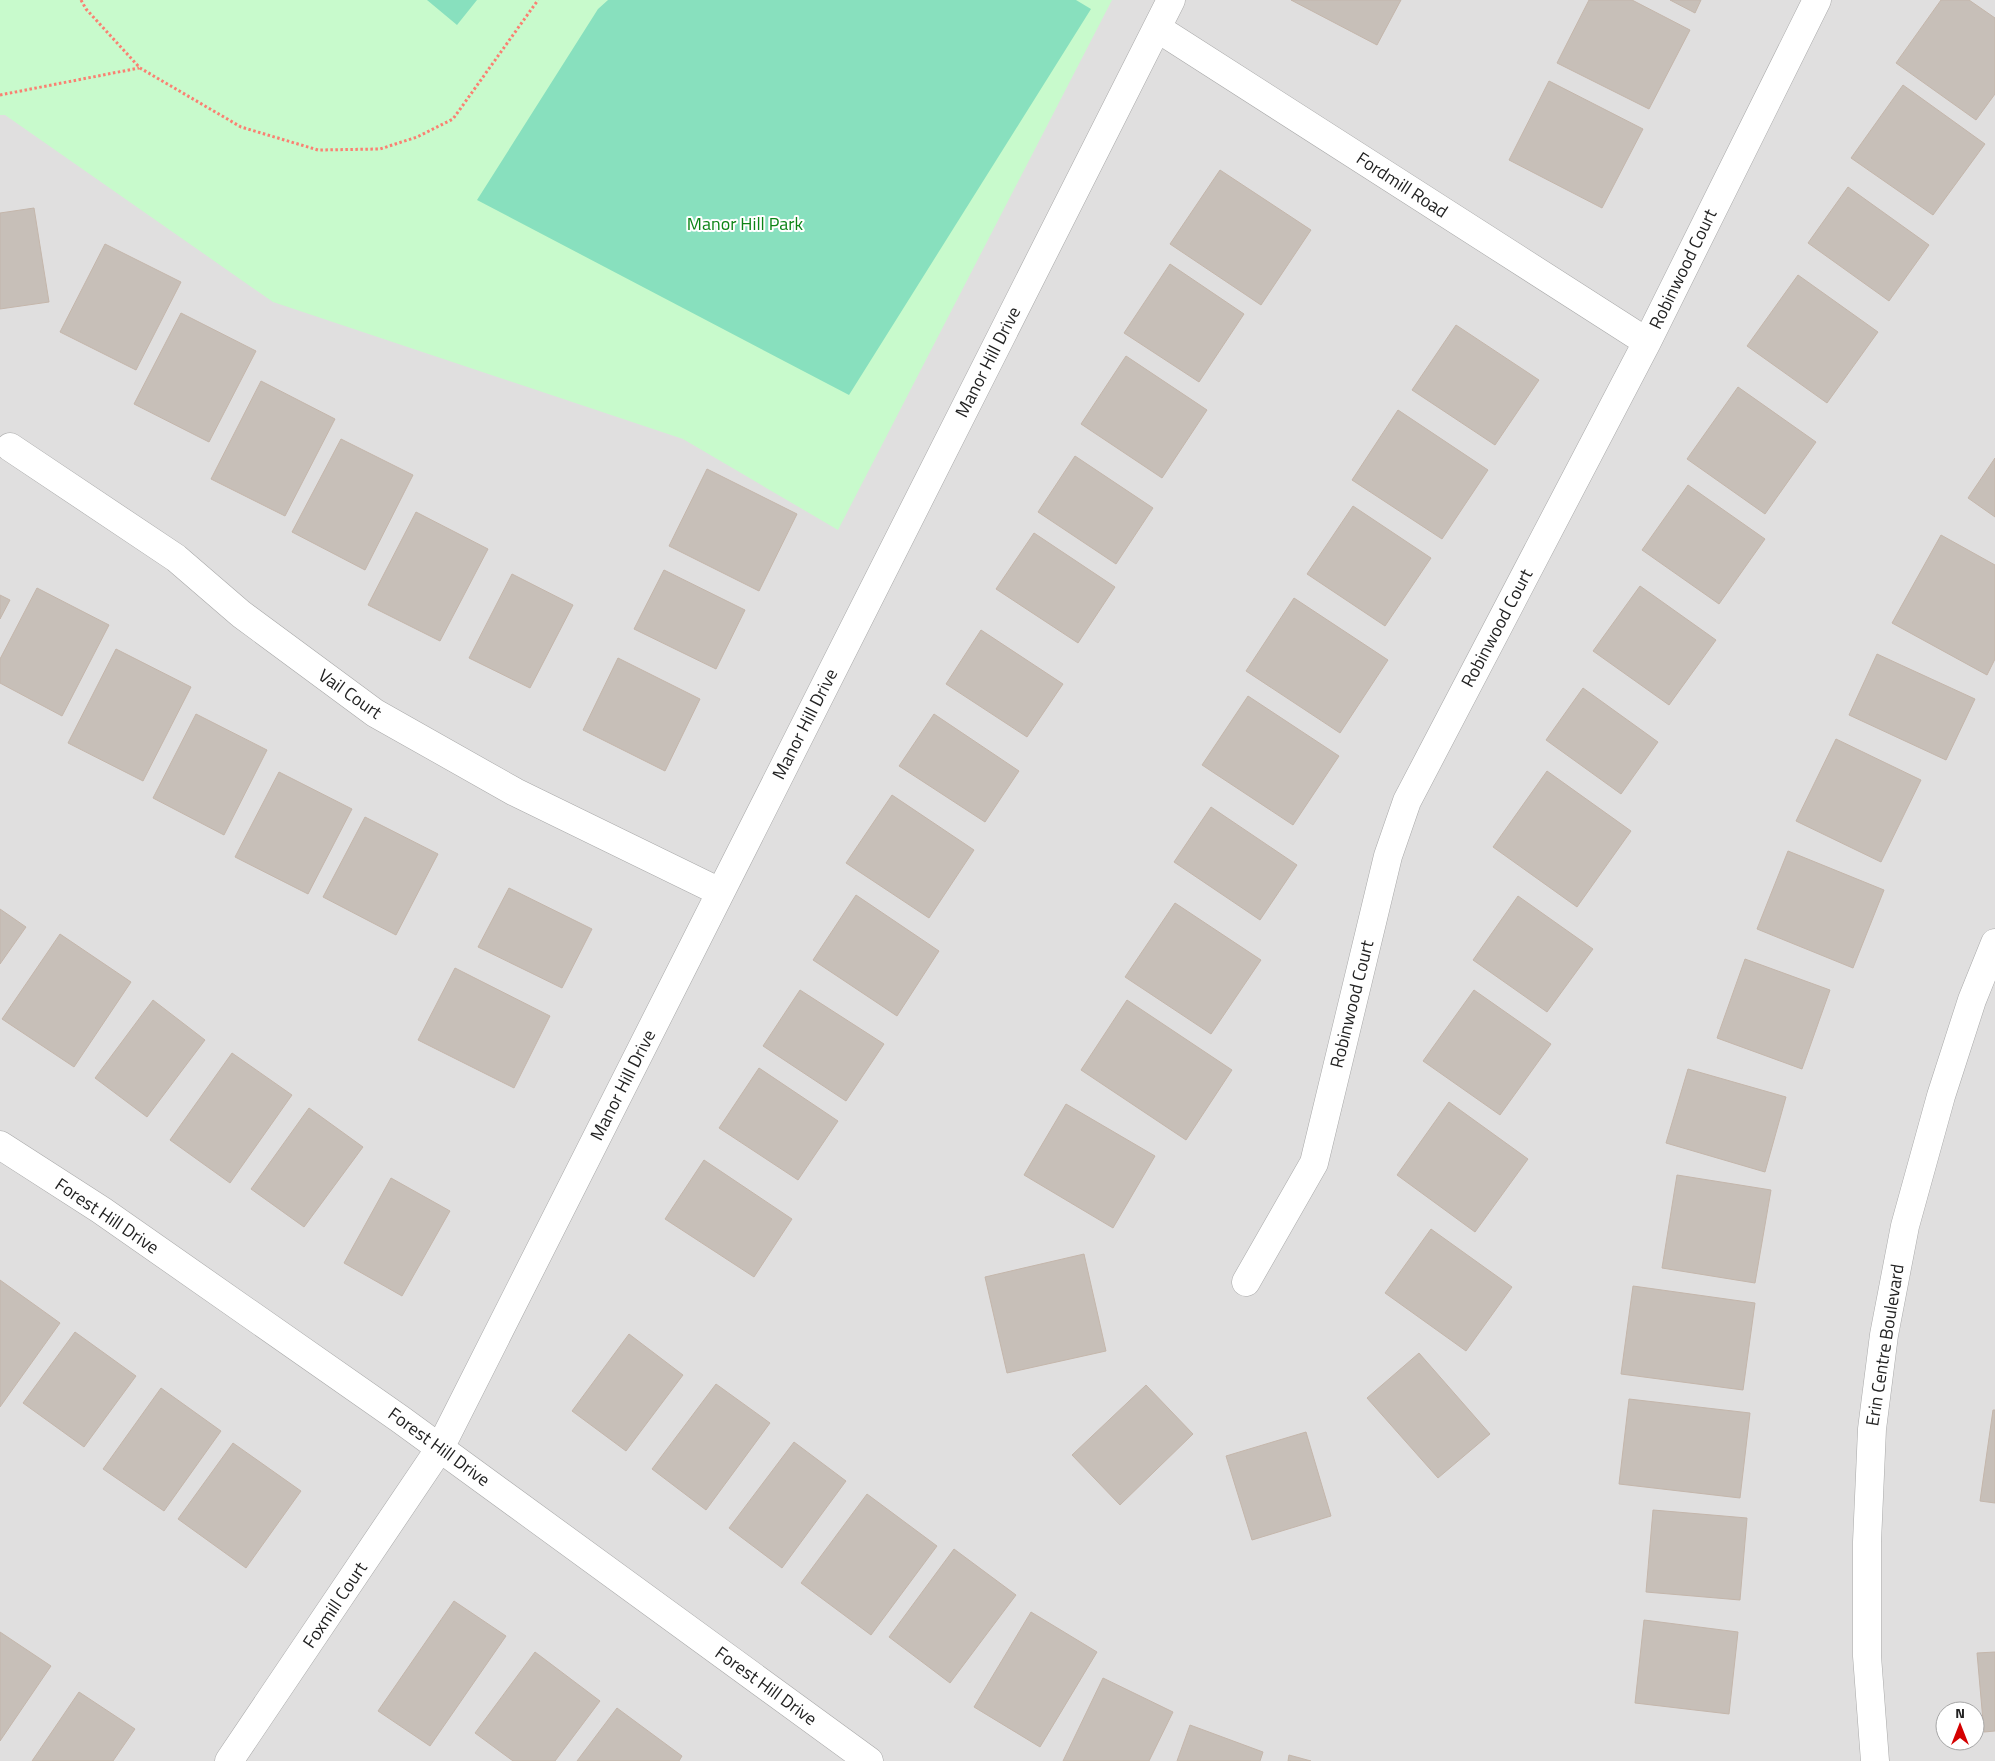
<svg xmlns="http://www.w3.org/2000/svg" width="1995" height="1761" font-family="'Titillium Web',sans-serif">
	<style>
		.residential { fill: #e0dfdf; fill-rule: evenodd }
		.park { fill: #c8facc }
		.pitch { fill: #88e0be }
		.building { fill: #c7bfb8; stroke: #c4b6ab }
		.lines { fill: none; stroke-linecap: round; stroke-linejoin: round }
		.minor-casing { stroke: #a9a9a9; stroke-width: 29 }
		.path { stroke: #fa8072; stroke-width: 3; stroke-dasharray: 2.5 2.5; stroke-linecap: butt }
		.minor { stroke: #fff; stroke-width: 28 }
		.labels { text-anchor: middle; stroke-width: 4; stroke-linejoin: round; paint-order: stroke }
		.street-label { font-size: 18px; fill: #222; stroke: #fff }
		.park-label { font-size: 18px; fill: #0c8416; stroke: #fff }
	</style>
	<rect width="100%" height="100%" fill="#f2efe9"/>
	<path class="residential" d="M0 0H1995V1761H0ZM1945 1711H1975V1741H1945Z"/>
	<path class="park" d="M0 0H1112L838 530 683 439 273 302 5 115H0Z"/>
	<path class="pitch" d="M427 0H477L457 25Z
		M608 0H1076L1091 9 849 395 477 200 598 9Z"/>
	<path class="building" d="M1291 0H1401L1377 45Z
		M1589 0H1632L1690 30 1649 109 1557 63Z
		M1670 0H1701L1695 13Z
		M1941 0H1969L1995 18V94L1976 120 1896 63Z
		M1549 81 1643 129 1602 208 1509 160Z
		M1903 85 1985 144 1933 215 1851 158Z
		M1220 170 1311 230 1261 305 1170 244Z
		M1848 187 1929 245 1889 301 1808 243Z
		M34 208 49 302 0 309V213Z
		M105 244 181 282 136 370 60 332Z
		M1170 264 1244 314 1199 382 1124 333Z
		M1798 275 1878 332 1827 403 1747 346Z
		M181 313 256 351 209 442 134 404Z
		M1456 325 1539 380 1495 445 1412 390Z
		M1126 356 1207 410 1162 478 1081 424Z
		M261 381 335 419 285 516 211 479Z
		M1738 387 1816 442 1765 514 1687 459Z
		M1398 410 1488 470 1442 539 1352 480Z
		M341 439 413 475 365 570 292 532Z
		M1075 456 1153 508 1116 564 1038 512Z
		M1995 458V517L1968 498Z
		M707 469 797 514 759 591 669 546Z
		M1688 485 1765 539 1719 604 1642 550Z
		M1353 506 1431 558 1385 626 1307 574Z
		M416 512 488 549 440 641 368 605Z
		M1034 533 1115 587 1078 643 996 589Z
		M1941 535 1995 565V659L1987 675 1892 623Z
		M664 570 745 610 716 669 634 629Z
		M512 574 573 605 530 688 469 658Z
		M1640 586 1716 640 1669 705 1593 651Z
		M37 588 109 625 62 716 0 683V659Z
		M0 595 10 600 0 619Z
		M1294 598 1388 660 1340 733 1246 671Z
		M981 630 1063 684 1027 737 946 684Z
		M116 649 191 687 143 781 68 743Z
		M1877 654 1975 699 1946 760 1849 715Z
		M618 658 700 699 665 771 583 730Z
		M1583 688 1658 742 1621 794 1546 740Z
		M1248 696 1339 756 1293 825 1202 765Z
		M196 714 267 750 224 835 153 798Z
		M934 714 1019 771 985 822 899 766Z
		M1836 739 1921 780 1881 862 1796 821Z
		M1547 771 1631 831 1577 907 1493 847Z
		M279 772 352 809 308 894 235 857Z
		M892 795 974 850 929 918 846 863Z
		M1211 807 1297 865 1260 920 1174 862Z
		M365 817 438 854 396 935 323 897Z
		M1788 851 1884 890 1853 968 1757 929Z
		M509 888 592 929 562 988 478 947Z
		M856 895 939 951 897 1016 813 960Z
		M1518 896 1593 949 1547 1012 1473 960Z
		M1175 903 1261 960 1211 1034 1125 977Z
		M0 909 26 927 0 964Z
		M60 934 131 982 74 1067 2 1019Z
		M1745 959 1830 990 1802 1069 1717 1038Z
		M455 968 550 1016 514 1088 418 1040Z
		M800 990 884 1044 846 1101 763 1046Z
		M1474 990 1551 1044 1500 1115 1423 1061Z
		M153 1000 205 1040 147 1117 95 1078Z
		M1127 1000 1232 1070 1186 1140 1081 1070Z
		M232 1053 292 1095 230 1183 170 1140Z
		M759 1068 838 1121 798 1180 719 1128Z
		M1688 1069 1786 1097 1765 1172 1666 1143Z
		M1449 1102 1528 1159 1475 1232 1397 1175Z
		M1066 1104 1155 1156 1113 1228 1024 1175Z
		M309 1108 363 1147 304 1227 251 1189Z
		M704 1160 792 1219 754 1277 665 1219Z
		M1677 1175 1771 1190 1755 1283 1662 1268Z
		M391 1178 450 1211 402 1296 344 1263Z
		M1431 1229 1512 1287 1466 1351 1385 1293Z
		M1084 1254 1106 1351 1007 1373 985 1277Z
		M0 1280 60 1323 0 1407Z
		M1633 1286 1755 1303 1743 1390 1621 1374Z
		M75 1332 136 1376 84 1447 23 1403Z
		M629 1334 683 1375 626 1451 572 1411Z
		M1419 1353 1490 1434 1438 1478 1367 1398Z
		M716 1384 770 1423 706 1510 652 1469Z
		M1146 1385 1193 1434 1120 1505 1072 1455Z
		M161 1388 221 1431 164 1511 103 1469Z
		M1629 1399 1750 1413 1740 1498 1619 1484Z
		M1993 1410H1995V1503L1980 1501Z
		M1306 1432 1331 1516 1252 1540 1226 1456Z
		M794 1442 846 1481 782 1568 729 1528Z
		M233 1443 301 1491 246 1568 178 1519Z
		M867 1494 937 1546 871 1635 801 1583Z
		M1653 1510 1747 1518 1740 1600 1646 1592Z
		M954 1549 1016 1595 950 1683 889 1637Z
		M454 1601 506 1636 430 1746 378 1711Z
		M1031 1612 1097 1652 1040 1747 974 1707Z
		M1644 1620 1738 1632 1729 1714 1635 1703Z
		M0 1632 51 1666 0 1741Z
		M535 1652 600 1701 555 1761H513L475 1733Z
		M1995 1652V1731L1984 1732 1977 1653Z
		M1103 1678 1173 1712 1149 1761H1063Z
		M79 1692 135 1729 113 1761H32Z
		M617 1708 682 1756 679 1761H577Z
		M1190 1725 1263 1752 1260 1761H1177Z
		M1289 1755 1311 1761H1288Z"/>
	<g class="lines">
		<defs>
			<path id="minor" d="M1157 28 1647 342
				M10 447 176 558 241 614 375 713 515 792 720 892
				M0 1145 101 1210 400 1419 869 1761
				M1246 1282 1314 1163 1388 856 1407 801 1647 342 1817 0
				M229 1761 440 1448 1171 0
				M1875 1761 1867 1656V1542L1872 1429 1884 1335 1905 1226 1941 1096 1972 1000 1995 943"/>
		</defs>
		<use href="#minor" class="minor-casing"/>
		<path class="path" d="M81 0 86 9 140 68 241 127 318 150 380 149 417 137 453 119 538 0
			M0 95 139 68"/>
		<use href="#minor" class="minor"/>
	</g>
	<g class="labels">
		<g class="street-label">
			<text transform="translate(1402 185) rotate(33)" y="6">Fordmill Road</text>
			<text transform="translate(1683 269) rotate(-64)" y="6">Robinwood Court</text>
			<text transform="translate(988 362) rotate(-63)" y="6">Manor Hill Drive</text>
			<text transform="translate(1497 628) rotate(-62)" y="6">Robinwood Court</text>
			<text transform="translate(350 694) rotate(35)" y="6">Vail Court</text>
			<text transform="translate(805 724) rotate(-63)" y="6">Manor Hill Drive</text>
			<text transform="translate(1352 1004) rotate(-76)" y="6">Robinwood Court</text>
			<text transform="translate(623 1085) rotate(-63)" y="6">Manor Hill Drive</text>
			<text transform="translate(107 1216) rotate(34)" y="6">Forest Hill Drive</text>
			<text transform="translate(1885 1345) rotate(-81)" y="6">Erin Centre Boulevard</text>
			<text transform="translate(439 1447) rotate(36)" y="6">Forest Hill Drive</text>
			<text transform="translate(335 1605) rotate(-56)" y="6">Foxmill Court</text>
			<text transform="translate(766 1686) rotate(36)" y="6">Forest Hill Drive</text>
		</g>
		<g class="park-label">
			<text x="745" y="230">Manor Hill Park</text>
		</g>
	</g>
	<g transform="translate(1960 1726)"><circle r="24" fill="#ffffff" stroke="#a7a7a7"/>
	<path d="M0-4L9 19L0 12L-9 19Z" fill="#d40000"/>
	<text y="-8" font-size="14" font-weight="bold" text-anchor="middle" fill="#222222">N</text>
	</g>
</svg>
